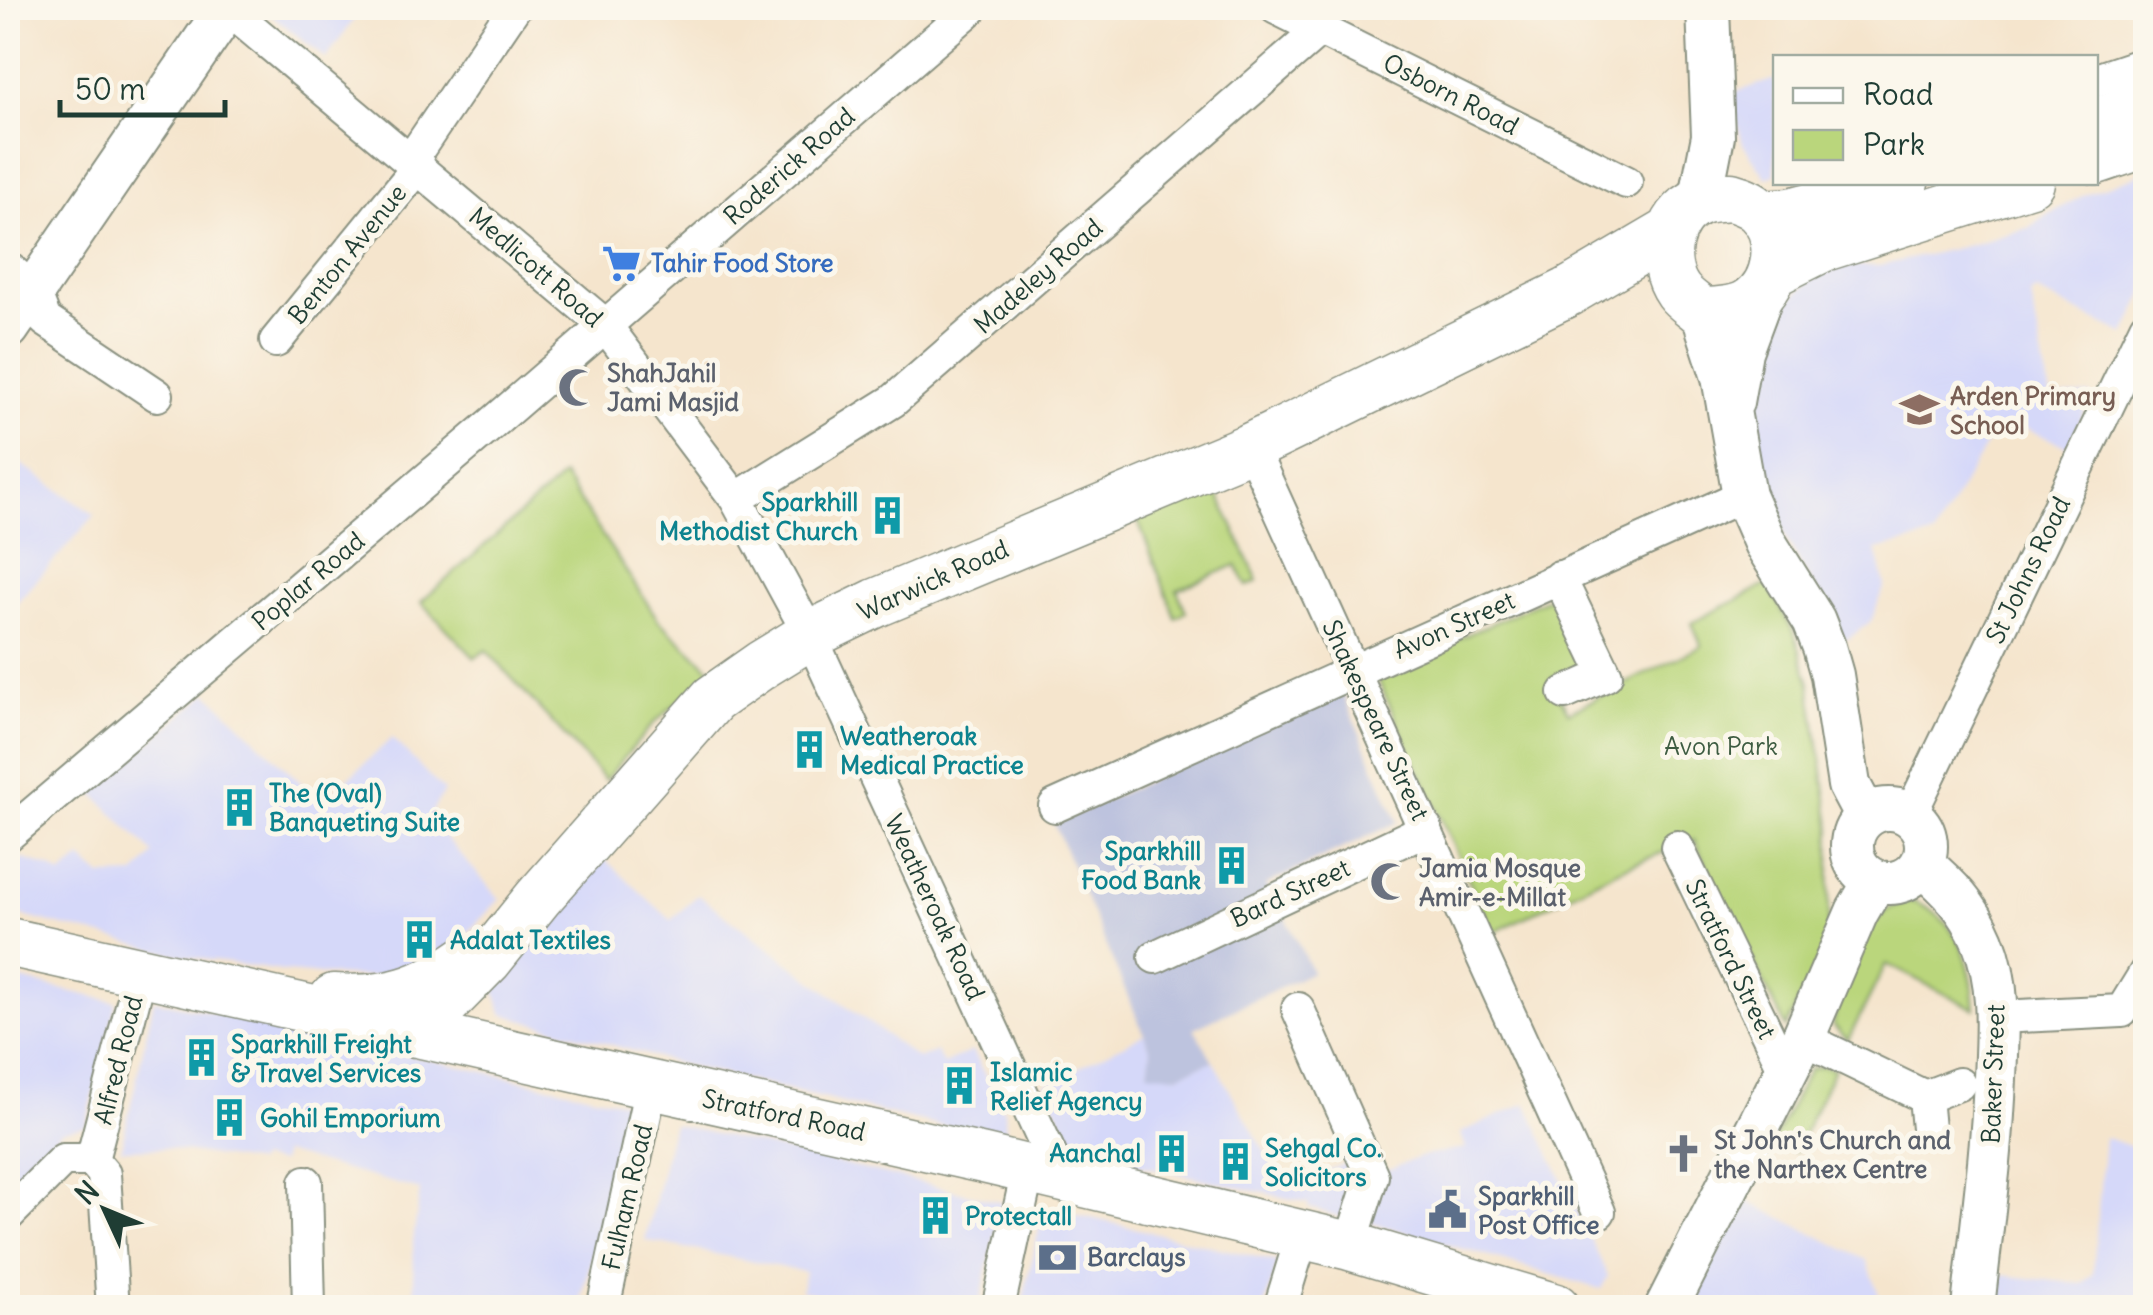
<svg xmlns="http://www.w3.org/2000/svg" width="2153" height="1315" font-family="Delius,sans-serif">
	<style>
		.built { fill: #d5d8f9 }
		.industrial { fill: #bdc3de }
		.green { fill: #bad67c; stroke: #6c8a58; stroke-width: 2.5 }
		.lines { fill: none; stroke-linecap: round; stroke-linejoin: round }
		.minor-casing { stroke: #8a9180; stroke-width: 36 }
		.major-casing { stroke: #8a9180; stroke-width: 46 }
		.highway-casing { stroke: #8a9180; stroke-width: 51 }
		.minor { stroke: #fff; stroke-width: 32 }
		.major { stroke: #fff; stroke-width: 42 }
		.highway { stroke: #fff; stroke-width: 48 }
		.labels { text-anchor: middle; stroke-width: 10; stroke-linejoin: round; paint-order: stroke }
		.street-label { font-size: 25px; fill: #1f3d34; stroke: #fbf7ec }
		.shop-label { font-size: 25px; font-weight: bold; fill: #366cbe; stroke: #fbf7ec; text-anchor: start }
		.worship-label { font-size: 25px; font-weight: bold; fill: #5b616d; stroke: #fbf7ec; text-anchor: start }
		.education-label { font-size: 25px; font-weight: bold; fill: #785e54; stroke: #fbf7ec; text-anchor: start }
		.culture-label { font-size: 25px; font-weight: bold; fill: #0d838f; stroke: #fbf7ec; text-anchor: start }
		.park-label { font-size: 25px; fill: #3e5c42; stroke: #fbf7ec }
		.service-label { font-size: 25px; font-weight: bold; fill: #4e5e75; stroke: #fbf7ec; text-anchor: start }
	</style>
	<rect width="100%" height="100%" fill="#fbf7ec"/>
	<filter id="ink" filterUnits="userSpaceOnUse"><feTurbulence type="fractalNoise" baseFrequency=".01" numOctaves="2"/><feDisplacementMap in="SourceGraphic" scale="20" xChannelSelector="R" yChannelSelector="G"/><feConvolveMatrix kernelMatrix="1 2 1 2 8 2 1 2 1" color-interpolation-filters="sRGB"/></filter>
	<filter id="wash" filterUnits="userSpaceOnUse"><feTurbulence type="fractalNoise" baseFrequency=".0048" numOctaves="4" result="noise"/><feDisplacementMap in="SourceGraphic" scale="40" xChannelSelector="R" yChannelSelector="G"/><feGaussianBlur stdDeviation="2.25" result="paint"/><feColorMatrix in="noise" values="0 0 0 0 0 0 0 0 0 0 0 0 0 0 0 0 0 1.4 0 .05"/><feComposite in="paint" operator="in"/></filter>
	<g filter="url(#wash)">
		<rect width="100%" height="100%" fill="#f5e5cd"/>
		<path class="built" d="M263 8H362L326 59Z
			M1775 79V174L1766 178 1743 144 1729 94Z
			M2145 172V292L2125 335 2035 291 2031 296 2050 397 2091 394 2070 448 2018 425 1993 432 1934 536 1876 550 1885 585 1871 621 1848 639 1841 637 1788 542 1764 482 1754 416 1758 382 1764 356 1790 300 1818 273 1851 266H1879L1974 244 2031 227 2041 218 2088 193Z
			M8 455 95 515 8 612Z
			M208 693 322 803 392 738 444 791 428 818 500 899 450 951 417 973 363 977 295 973 177 955 8 912V859H24L49 867 61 875 81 859 101 876 135 875 154 854 92 792Z
			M600 855 671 920 698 895 918 1059 936 1051 943 1064 972 1051 1005 1113 1006 1137 927 1123 680 1064 503 1014 491 981Z
			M8 977 116 1002 86 1126 61 1131 8 1186Z
			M154 1000 632 1104 579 1307H415L413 1242 420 1190 283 1153 280 1163 258 1159 257 1163 166 1148 121 1149Z
			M1144 1034 1151 1050 1148 1071 1176 1075 1213 1061 1284 1185 1297 1184 1346 1163 1355 1183 1420 1157 1466 1148 1460 1133 1526 1103 1608 1276 1601 1289 1380 1225 1346 1219 1308 1207 1309 1203 1078 1151 1044 1085Z
			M673 1124 1002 1202 979 1307H963L910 1295 907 1307H882L801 1291 805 1272 645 1240Z
			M2104 1137 2145 1152V1307H1995L2000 1275 2082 1284 2093 1274Z
			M1737 1196 1867 1260 1883 1307 1681 1308Z
			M1044 1207 1278 1262 1264 1307 1021 1308Z"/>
		<path class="industrial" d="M1342 692 1398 822 1265 885 1283 912 1312 972 1194 1028 1213 1061 1176 1075 1148 1072 1151 1050 1054 824Z"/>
		<path class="green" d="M563 476 659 621 713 671 653 724 605 780 486 650 475 658 421 602Z
			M1214 485 1258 581 1247 586 1236 565 1177 590 1186 612 1176 618 1136 516Z
			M1768 584 1795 635 1810 684 1831 826 1828 941 1786 1028 1694 840 1618 870 1493 933 1376 676 1552 596 1585 662 1551 679 1568 712 1702 646 1692 623Z
			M1911 901C1959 917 1972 962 1975 1009L1886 964 1848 1040 1833 1025C1838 993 1862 928 1888 909 1895 905 1903 903 1911 901Z
			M1822 1066 1834 1069 1795 1152 1773 1142 1809 1069Z"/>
	</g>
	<g filter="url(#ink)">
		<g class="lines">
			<defs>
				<path id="minor" d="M227 8 605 325 736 499 810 635 1061 1178
					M1276 8 1626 182
					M2096 80 2146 63
					M411 160 514 8
					M8 268 33 289 45 320 157 395
					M276 341 419 166
					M1251 447 1599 1212
					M736 499 893 401 1321 29
					M1559 577 1606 675 1565 693
					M1055 806 1744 495
					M1910 815 2146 326
					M8 835 493 423 972 8
					M1677 847 1786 1072
					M1155 957 1426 829
					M1298 1009 1372 1176 1350 1246
					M1998 1017 2122 1011 2146 972
					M1803 1038 1925 1097
					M1928 1129 1925 1097 1959 1084
					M92 1160 141 971
					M92 1160 104 1174 113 1308
					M306 1182 309 1308
					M8 1215 63 1160H92
					M603 1308 651 1086
					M998 1308 1028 1170
					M1280 1308 1302 1236"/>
				<path id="major" d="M1700 202 1713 136 1708 8
					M1702 312 1723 377 1744 495 1765 543 1814 621 1824 647 1832 675 1849 785 1866 817
					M8 328 227 8
					M1732 402 1741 351 1764 289
					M1852 846a37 37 0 1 1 74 0a37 37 0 1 1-74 0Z
					M1922 864C1949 887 1969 907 1983 941 2001 985 1997 1032 1995 1078 1992 1155 1981 1231 1973 1308
					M1666 1308 1803 1038 1857 912 1875 881"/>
				<path id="highway" d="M2096 122 2146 104
					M2096 160 2146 143
					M1731 197C1741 200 1751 203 1759 211 1785 235 1779 284 1749 303 1735 312 1718 311 1702 312 1694 305 1684 299 1678 291 1658 263 1666 216 1699 202 1708 198 1721 198 1731 197Z
					M1763 214 1791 212 1904 182
					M1774 272 1824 247 2030 182
					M8 942 984 1159 1350 1246 1556 1308
					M334 998C389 1002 423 990 467 959
					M416 1033 488 960 538 898 713 699 763 664 810 635 876 603 1251 447 1568 292 1670 232"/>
			</defs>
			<use href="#minor" class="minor-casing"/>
			<use href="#major" class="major-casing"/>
			<use href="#highway" class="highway-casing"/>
			<use href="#minor" class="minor"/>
			<use href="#major" class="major"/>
			<use href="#highway" class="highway"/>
		</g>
	</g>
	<defs>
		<symbol id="supermarket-bare" viewBox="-9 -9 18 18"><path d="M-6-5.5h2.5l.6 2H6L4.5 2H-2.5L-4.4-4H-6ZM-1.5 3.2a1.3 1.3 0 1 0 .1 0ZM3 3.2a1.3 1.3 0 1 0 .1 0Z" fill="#3f7fe0" stroke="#fbf7ec" stroke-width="2.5" paint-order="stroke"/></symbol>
		<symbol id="mosque-bare" viewBox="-9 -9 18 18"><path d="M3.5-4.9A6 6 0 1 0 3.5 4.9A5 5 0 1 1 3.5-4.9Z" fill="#6b7280" stroke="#fbf7ec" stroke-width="2.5" paint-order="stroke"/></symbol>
		<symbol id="school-bare" viewBox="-9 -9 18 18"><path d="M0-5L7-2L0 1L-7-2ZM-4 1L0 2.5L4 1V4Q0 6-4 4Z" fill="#8d6e63" stroke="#fbf7ec" stroke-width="2.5" paint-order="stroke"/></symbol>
		<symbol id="building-bare" viewBox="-9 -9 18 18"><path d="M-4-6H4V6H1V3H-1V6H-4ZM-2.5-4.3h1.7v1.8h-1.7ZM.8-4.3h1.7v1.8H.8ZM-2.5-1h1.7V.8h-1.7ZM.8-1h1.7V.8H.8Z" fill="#0f9aa8" stroke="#fbf7ec" stroke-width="2.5" paint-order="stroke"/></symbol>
		<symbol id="church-bare" viewBox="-9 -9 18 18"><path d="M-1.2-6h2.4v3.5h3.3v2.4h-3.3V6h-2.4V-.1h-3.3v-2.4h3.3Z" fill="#6b7280" stroke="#fbf7ec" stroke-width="2.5" paint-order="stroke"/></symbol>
		<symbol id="civic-bare" viewBox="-9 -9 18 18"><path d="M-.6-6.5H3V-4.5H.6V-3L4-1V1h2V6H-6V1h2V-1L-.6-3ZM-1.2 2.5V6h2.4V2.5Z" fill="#5c6f8a" stroke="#fbf7ec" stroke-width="2.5" paint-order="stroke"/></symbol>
		<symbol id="bank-bare" viewBox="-9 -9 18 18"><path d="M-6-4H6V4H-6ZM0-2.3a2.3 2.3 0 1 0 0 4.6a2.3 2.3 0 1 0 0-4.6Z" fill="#5c6f8a" stroke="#fbf7ec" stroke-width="2.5" paint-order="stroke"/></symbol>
	</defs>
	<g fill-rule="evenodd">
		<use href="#supermarket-bare" x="594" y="236" width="55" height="55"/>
		<use href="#mosque-bare" x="550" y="360" width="55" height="55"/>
		<use href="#school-bare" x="1892" y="382" width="55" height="55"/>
		<use href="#building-bare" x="860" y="488" width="55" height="55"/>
		<use href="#building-bare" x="782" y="722" width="55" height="55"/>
		<use href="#building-bare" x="212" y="780" width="55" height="55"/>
		<use href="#building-bare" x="1204" y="838" width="55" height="55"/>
		<use href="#mosque-bare" x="1362" y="854" width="55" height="55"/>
		<use href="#building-bare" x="392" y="912" width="55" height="55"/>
		<use href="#building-bare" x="174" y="1030" width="55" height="55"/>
		<use href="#building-bare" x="932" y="1058" width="55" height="55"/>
		<use href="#building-bare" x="202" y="1090" width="55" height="55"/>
		<use href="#building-bare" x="1144" y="1126" width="55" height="55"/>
		<use href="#church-bare" x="1656" y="1126" width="55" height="55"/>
		<use href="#building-bare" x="1208" y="1134" width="55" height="55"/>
		<use href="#civic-bare" x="1420" y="1182" width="55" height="55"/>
		<use href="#building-bare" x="908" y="1188" width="55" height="55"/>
		<use href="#bank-bare" x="1030" y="1230" width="55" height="55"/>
	</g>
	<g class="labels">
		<g class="street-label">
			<text transform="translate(1451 94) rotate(27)" y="9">Osborn Road</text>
			<text transform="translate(789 166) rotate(-41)" y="9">Roderick Road</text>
			<text transform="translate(347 254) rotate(-51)" y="9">Benton Avenue</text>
			<text transform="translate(536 267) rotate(41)" y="9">Medlicott Road</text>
			<text transform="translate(1038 276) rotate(-41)" y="9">Madeley Road</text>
			<text transform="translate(2028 570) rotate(-64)" y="9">St Johns Road</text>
			<text transform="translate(933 580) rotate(-24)" y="9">Warwick Road</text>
			<text transform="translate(308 581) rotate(-40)" y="9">Poplar Road</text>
			<text transform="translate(1454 625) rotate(-24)" y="9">Avon Street</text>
			<text transform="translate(1376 720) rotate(65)" y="9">Shakespeare Street</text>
			<text transform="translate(1290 893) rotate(-25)" y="9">Bard Street</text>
			<text transform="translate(935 907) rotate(65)" y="9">Weatheroak Road</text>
			<text transform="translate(1731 959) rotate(64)" y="9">Stratford Street</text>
			<text transform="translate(118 1060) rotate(-76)" y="9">Alfred Road</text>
			<text transform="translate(1993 1074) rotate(-88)" y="9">Baker Street</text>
			<text transform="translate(784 1115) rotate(12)" y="9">Stratford Road</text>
			<text transform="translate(627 1197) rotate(-77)" y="9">Fulham Road</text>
		</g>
		<g class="shop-label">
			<text x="651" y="272">Tahir Food Store</text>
		</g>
		<g class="worship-label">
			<text x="607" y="382">ShahJahil<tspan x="607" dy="29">Jami Masjid</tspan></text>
			<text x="1419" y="877">Jamia Mosque<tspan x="1419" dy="29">Amir-e-Millat</tspan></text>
			<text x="1714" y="1149">St John's Church and<tspan x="1714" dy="29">the Narthex Centre</tspan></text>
		</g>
		<g class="education-label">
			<text x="1950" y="405">Arden Primary<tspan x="1950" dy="29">School</tspan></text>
		</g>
		<g class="culture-label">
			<text x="858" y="511" text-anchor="end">Sparkhill<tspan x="858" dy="29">Methodist Church</tspan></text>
			<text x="840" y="745">Weatheroak<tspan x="840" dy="29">Medical Practice</tspan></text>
			<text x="269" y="802">The (Oval)<tspan x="269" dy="29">Banqueting Suite</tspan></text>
			<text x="1201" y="860" text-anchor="end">Sparkhill<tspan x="1201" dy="29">Food Bank</tspan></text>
			<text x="450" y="949">Adalat Textiles</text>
			<text x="231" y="1053">Sparkhill Freight<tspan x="231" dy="29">&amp; Travel Services</tspan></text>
			<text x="990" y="1081">Islamic<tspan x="990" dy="29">Relief Agency</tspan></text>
			<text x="260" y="1127">Gohil Emporium</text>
			<text x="1265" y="1157">Sehgal Co.<tspan x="1265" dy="29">Solicitors</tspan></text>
			<text x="1141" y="1162" text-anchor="end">Aanchal</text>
			<text x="965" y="1225">Protectall</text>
		</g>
		<g class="park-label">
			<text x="1721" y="755">Avon Park</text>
		</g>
		<g class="service-label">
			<text x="1478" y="1205">Sparkhill<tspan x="1478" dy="29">Post Office</tspan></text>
			<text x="1087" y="1266">Barclays</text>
		</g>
	</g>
	<rect width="2153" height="1315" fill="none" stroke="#fbf7ec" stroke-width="40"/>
	<rect x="1773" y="55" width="325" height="130" fill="#fbf7ec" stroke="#a3ada2" stroke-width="2.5"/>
	<rect x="1793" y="88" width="50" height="15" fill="#ffffff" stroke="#a3ada2" stroke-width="2.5"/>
	<text x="1863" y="105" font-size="30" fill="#1f3d34">Road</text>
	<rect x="1793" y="130" width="50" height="30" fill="#bad67c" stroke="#a3ada2" stroke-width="2.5"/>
	<text x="1863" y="155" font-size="30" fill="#1f3d34">Park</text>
	<g transform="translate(105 1210) rotate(314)" stroke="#fbf7ec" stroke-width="8" paint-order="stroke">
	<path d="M0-8L18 38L0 25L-18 38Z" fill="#1f3d34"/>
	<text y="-15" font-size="28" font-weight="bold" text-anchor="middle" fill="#1f3d34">N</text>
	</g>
	<path d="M60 100v15h165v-15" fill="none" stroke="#1f3d34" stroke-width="5"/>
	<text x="75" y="100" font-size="30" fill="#1f3d34" stroke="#fbf7ec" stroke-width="8" paint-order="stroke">50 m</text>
</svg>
